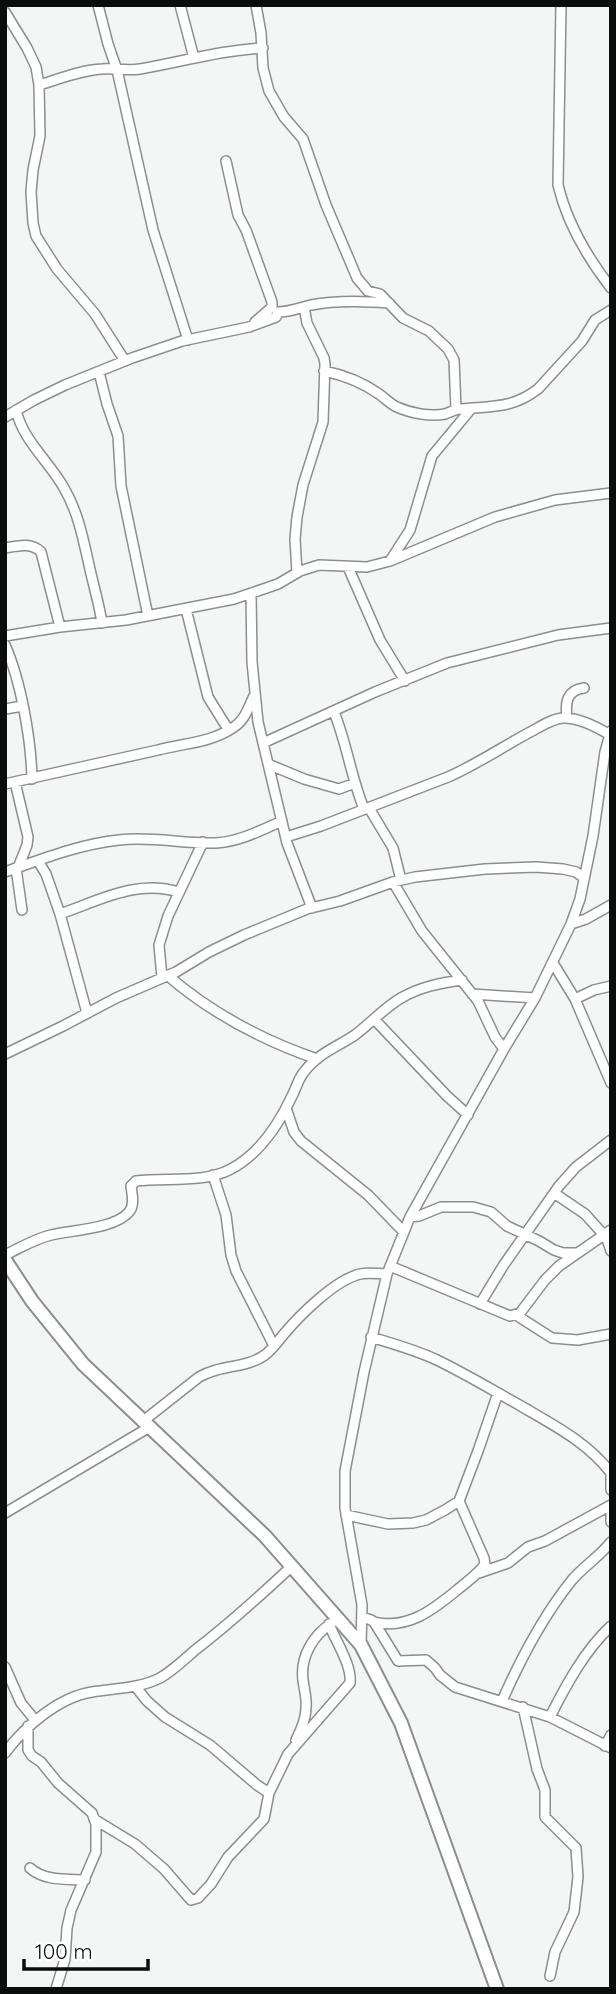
<svg xmlns="http://www.w3.org/2000/svg" width="616" height="1994" font-family="Quicksand,sans-serif">
	<style>
		.lines { fill: none; stroke-linecap: round; stroke-linejoin: round }
		.street-casing { stroke: #8b8f8e; stroke-width: 12 }
		.secondary-casing { stroke: #8b8f8e; stroke-width: 16 }
		.street { stroke: #fff; stroke-width: 9 }
		.secondary { stroke: #fff; stroke-width: 12 }
	</style>
	<rect width="100%" height="100%" fill="#f3f6f5"/>
	<g class="lines">
		<defs>
			<path id="street" d="M98 5 108 44 117 70 153 230 188 340
				M180 5 194 58
				M256 5 261 33 263 68 269 91 284 117 303 139 326 205 357 278 368 291 380 294 403 318 429 331 448 349 454 360 456 409
				M561 5 558 185C567 223 587 257 611 288
				M5 12 27 48 36 67 39 85 40 136 33 170 31 192 33 223 36 236 57 269 95 314 125 361
				M39 85C59 79 81 70 102 69 115 68 127 71 140 69 181 62 221 50 263 48
				M226 161 238 215 246 230 272 302V307L255 322
				M324 371C344 375 362 382 379 394 385 398 390 404 397 407 410 413 430 417 445 414 451 412 455 409 461 409 491 406 512 409 538 389L582 341 595 320 611 310
				M99 372 107 404 118 436 121 486 148 616
				M16 410C23 441 49 461 64 488 78 512 83 538 89 565 93 584 99 603 102 623
				M5 417 34 400 65 385 132 358 182 341 249 327 276 317 278 312C290 312 299 308 311 305 336 300 364 301 389 303
				M5 548C18 546 31 542 41 552L60 627
				M390 561 410 530 432 456 471 409
				M348 567 380 640 405 681
				M297 573 295 539 297 517 303 485 323 422 325 364 324 358 307 323 304 307
				M251 593 252 662 258 722 287 843 312 908
				M186 609 208 697 226 726 231 729
				M5 636 60 627 126 620 234 599 278 584 300 571 319 565 367 567 390 561 495 517 555 500 611 493
				M5 645C21 681 31 739 32 779
				M5 709 23 706
				M334 712C347 744 351 777 364 809
				M567 718C565 702 567 690 584 688
				M263 743 375 692 447 663 558 635 611 628
				M268 764 304 779 339 789 355 783
				M15 782 28 837 27 845 18 868
				M5 784C56 773 107 761 158 750 184 743 211 743 234 727 245 720 248 708 254 696
				M369 808 393 848 401 880
				M286 837 321 826 448 777C478 764 505 745 534 730 543 725 554 718 564 718 580 718 597 727 610 735
				M38 861 46 874 60 914 87 1013
				M16 868 22 910
				M5 872C42 859 80 844 119 840 152 836 183 844 216 843 238 842 262 830 282 821
				M393 882 422 931 478 1001 495 1037 504 1049
				M60 914C98 901 137 879 178 892
				M571 924 586 919 611 905
				M553 963 575 999 611 1083
				M167 975C211 1013 262 1040 317 1059
				M162 978 159 945 168 916 203 842
				M472 994 535 998
				M575 999 594 990 611 986
				M374 1019 447 1096 468 1115
				M5 1054 63 1026 116 998 176 972 209 952 244 935 307 909 340 901 393 882 415 877 485 869 536 867 563 869 576 872 583 877
				M286 1108 294 1132 301 1141 368 1195 403 1231
				M213 1175 226 1215 231 1255 236 1271 274 1346
				M554 1193 585 1214 603 1234
				M410 1217 419 1216 441 1207H473L491 1212 507 1226 539 1241 554 1250 563 1253H578
				M605 1233 611 1251
				M5 1255C20 1248 34 1239 51 1235 71 1230 115 1229 129 1212 135 1205 132 1194 131 1186L136 1181C167 1177 203 1184 231 1169 259 1154 279 1124 292 1096 296 1089 298 1079 304 1072 317 1054 337 1047 355 1035 371 1023 384 1008 401 998 420 987 440 983 462 980
				M390 1266C430 1283 470 1299 510 1316L520 1313 545 1280 559 1266 611 1230
				M480 1304 503 1266 559 1186 576 1167 611 1140
				M516 1315 552 1338 578 1340 611 1334
				M371 1337C394 1344 416 1350 437 1360 466 1374 494 1391 521 1406 555 1426 587 1442 611 1473
				M142 1422 199 1377C221 1364 245 1369 265 1355 273 1349 278 1341 284 1334 300 1315 335 1280 360 1274 369 1272 378 1274 387 1274
				M611 1473V1490
				M611 1512V1522
				M5 1513 148 1428
				M346 1515 388 1524 413 1523 426 1520 445 1510 459 1501 478 1451 498 1393
				M479 1573 508 1563 528 1547 545 1541 611 1505
				M362 1617 371 1620 374 1622 398 1661 426 1660 435 1668 440 1675 455 1687 550 1717 611 1748
				M374 1622C407 1630 433 1610 457 1590 466 1583 475 1576 482 1568L485 1564 484 1558 459 1501
				M361 1645 362 1605 345 1508V1471L364 1372 387 1274 410 1217 504 1049 535 998 571 924 580 899 593 836 605 752 611 731
				M5 1667 21 1703 35 1720
				M135 1686 147 1701 165 1717 210 1745 257 1785 269 1793
				M502 1701C521 1658 543 1616 572 1580 584 1566 600 1556 611 1542
				M523 1707 537 1769 545 1790V1817L576 1848 578 1877 574 1912 555 1952 550 1976
				M550 1717C566 1685 585 1650 611 1626
				M28 1726V1750L32 1756 41 1762 58 1783 92 1813 96 1824V1852L71 1910 67 1928 65 1959 56 1989
				M296 1740C301 1730 306 1719 306 1708 307 1698 304 1689 303 1680 300 1657 313 1635 332 1623
				M605 1746 611 1735
				M5 1753C24 1727 59 1697 92 1692 115 1688 138 1689 160 1678 172 1671 184 1660 194 1651 229 1624 260 1596 292 1566
				M94 1819 135 1844 164 1869 191 1900 198 1898 211 1884 228 1857 264 1819 269 1793 288 1754 350 1683C352 1665 336 1642 329 1624
				M30 1868C44 1881 66 1879 85 1880"/>
			<path id="secondary" d="M5 1260 32 1301 83 1364 265 1536 361 1645 401 1723 497 1989"/>
		</defs>
		<use href="#street" class="street-casing"/>
		<use href="#secondary" class="secondary-casing"/>
		<use href="#street" class="street"/>
		<use href="#secondary" class="secondary"/>
	</g>
	<rect width="616" height="1994" fill="none" stroke="#0b0c0c" stroke-width="14"/>
	<path d="M24 1959v10h124v-10" fill="none" stroke="#0b0c0c" stroke-width="3.5"/>
	<text x="35" y="1959" font-size="21" fill="#0b0c0c" stroke="#ffffff" stroke-width="5" paint-order="stroke">100 m</text>
</svg>
